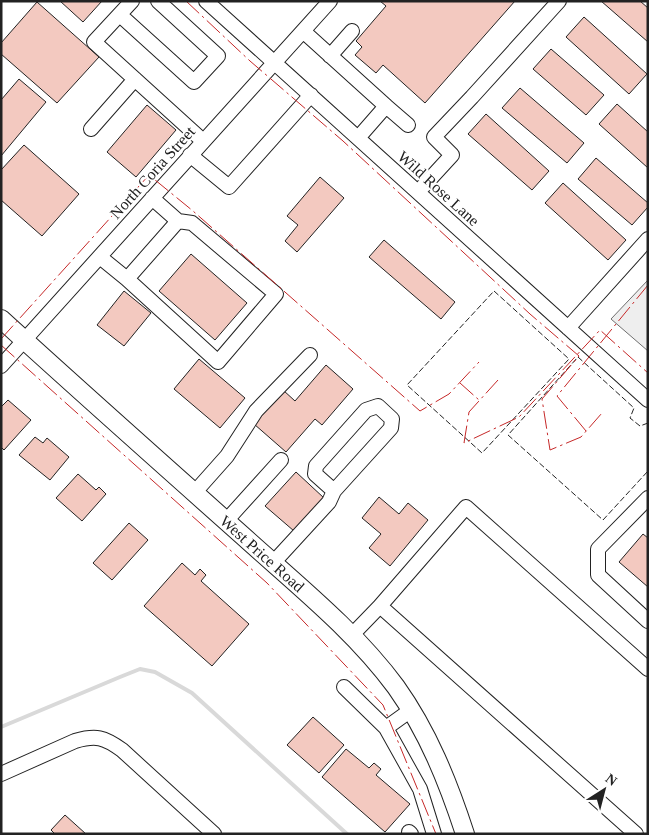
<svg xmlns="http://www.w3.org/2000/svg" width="649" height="835" font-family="'Times New Roman',serif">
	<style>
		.green { fill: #eee; stroke: #6f6f6f }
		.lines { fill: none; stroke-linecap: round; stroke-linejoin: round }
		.stream { stroke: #d9d9d9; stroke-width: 4 }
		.building { fill: #f3c9c0; stroke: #222 }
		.minor-casing { stroke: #222; stroke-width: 16 }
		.major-casing { stroke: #222; stroke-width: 20 }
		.minor { stroke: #fff; stroke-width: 14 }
		.major { stroke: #fff; stroke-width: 18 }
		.fence { stroke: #222; stroke-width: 1; stroke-dasharray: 6 2.5; stroke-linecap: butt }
		.power { stroke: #c62828; stroke-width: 1; stroke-dasharray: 18 4 2.5 4; stroke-linecap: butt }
		.labels { text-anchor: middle; stroke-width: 4; stroke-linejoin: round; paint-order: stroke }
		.street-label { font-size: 16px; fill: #222; stroke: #fff }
	</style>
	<rect width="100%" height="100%" fill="#fff"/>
	<path class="green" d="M648 280V351L611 319Z"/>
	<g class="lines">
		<path class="stream" d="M1 727 120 677 140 669 155 672 192 693 347 834"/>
	</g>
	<path class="building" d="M60 1H102L83 22Z
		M380 1H515L425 103 383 65 376 73 355 55 362 47 356 41 386 6Z
		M601 1H640L648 8V42Z
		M37 2 99 57 57 103 1 54V43Z
		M584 17 647 74 629 94 566 37Z
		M551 49 604 95 586 115 533 69Z
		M19 79 46 102 1 156V100Z
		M520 88 584 143 567 163 502 108Z
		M617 104 648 132V168L599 124Z
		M147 105 176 130 136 177 107 152Z
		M486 114 549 171 532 190 468 134Z
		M24 145 79 194 42 236 1 200V170Z
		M596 158 648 203V207L632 225 578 179Z
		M320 177 344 198 297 252 285 241 298 225 287 216Z
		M563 183 626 240 608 260 545 203Z
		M384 240 455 302 441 319 369 257Z
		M191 254 247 303 215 340 159 291Z
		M124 291 151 313 124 346 97 325Z
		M199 359 245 398 220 428 174 389Z
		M326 365 353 389 322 425 315 419 286 452 254 424 283 390 295 401Z
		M8 400 31 420 4 450 1 447V407Z
		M35 437 43 443 47 438 69 457 50 480 19 455Z
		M296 472 324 498 294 531 265 506Z
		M78 474 96 490 99 487 106 494 82 521 56 498Z
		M379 497 399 514 408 503 428 520 390 566 369 548 381 534 362 518Z
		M129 523 148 540 112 580 93 563Z
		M643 534 648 538V587L619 562Z
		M182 563 195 575 200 569 206 575 201 581 249 624 212 666 144 606Z
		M313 717 344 745 319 773 287 745Z
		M346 749 369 768 374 763 381 769 376 775 410 804 385 832 322 777Z
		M65 815 86 834H55L51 830Z"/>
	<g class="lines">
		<defs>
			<path id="minor" d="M132 1 94 42 203 141
				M206 1 648 400
				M120 15 194 82 218 56 158 1
				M303 31 386 106 358 138
				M330 56 352 31
				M386 106 408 125
				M91 129 135 79
				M190 155 229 187 311 95
				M418 192 452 155 434 137 472 97 559 1
				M100 257 127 279 218 362 276 294 192 223 178 221 152 198
				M127 279 178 221
				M568 328 648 239
				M1 366 330 1
				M195 492 227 456 256 411 310 355
				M648 498 598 549V575L648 621
				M226 521 281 460
				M273 563 329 502 334 491 315 474 316 466 366 410 378 406 392 419 391 428 334 491
				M380 606 466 507 648 669
				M351 636 380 606 636 834
				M344 687 386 728
				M411 710 386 728 420 789 434 834
				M1 774 75 741C96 735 104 737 122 750L214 834
				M409 832 411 834"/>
			<g id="major">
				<path id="s1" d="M1 319C81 392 162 464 243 536 296 584 354 630 396 687 428 732 448 782 465 834"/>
			</g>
		</defs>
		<use href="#minor" class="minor-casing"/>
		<use href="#major" class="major-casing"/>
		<use href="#minor" class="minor"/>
		<use href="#major" class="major"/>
		<path class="fence" d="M494 291 569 359 482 453 407 385Z
			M648 423 640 426 630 418 634 408 578 357 508 435 603 520 648 471"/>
		<path class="power" d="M186 1 250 61 343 141 530 314 579 356 542 399 550 450 581 437 602 413
			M1 339 149 175 193 211 420 411 449 394 479 362
			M1 345 267 583 383 705 436 834
			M498 380 469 412 464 443 519 417 600 330 648 373
			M460 383 479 400
			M586 431 557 396 648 285"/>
	</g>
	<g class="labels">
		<g class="street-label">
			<text transform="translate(152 172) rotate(-48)" y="6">North Coria Street</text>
			<text transform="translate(439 188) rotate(42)" y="6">Wild Rose Lane</text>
			<text dy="6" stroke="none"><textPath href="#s1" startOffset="351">West Price Road</textPath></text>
		</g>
	</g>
	<rect width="649" height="835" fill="none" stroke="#222222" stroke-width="5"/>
	<g transform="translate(604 790) rotate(36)" stroke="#ffffff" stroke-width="4" paint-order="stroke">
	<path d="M0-4L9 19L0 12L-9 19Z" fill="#222222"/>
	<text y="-8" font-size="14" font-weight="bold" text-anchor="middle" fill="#222222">N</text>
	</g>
</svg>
